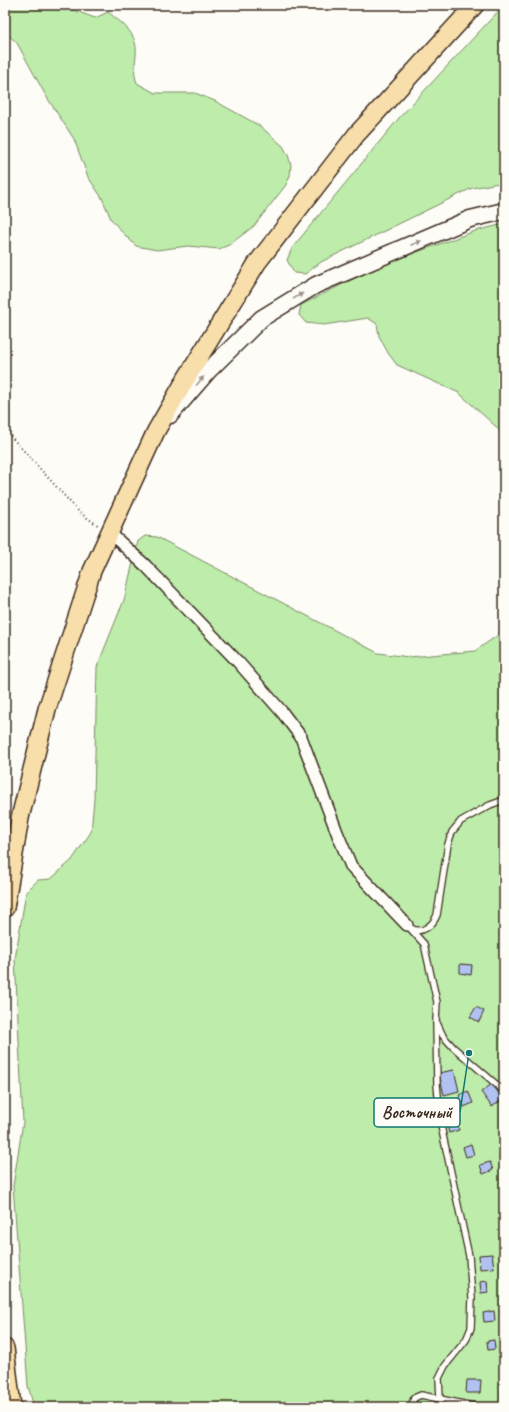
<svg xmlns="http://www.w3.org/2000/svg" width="509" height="1412" font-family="Caveat,sans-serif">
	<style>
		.green { fill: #bdecab; stroke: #7c8b64 }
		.building { fill: #b1c2f2; stroke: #3b2a1e }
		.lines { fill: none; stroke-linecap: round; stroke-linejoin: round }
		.lane-casing { stroke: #3b2a1e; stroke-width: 8 }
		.street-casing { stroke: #3b2a1e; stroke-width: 14 }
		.secondary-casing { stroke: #3b2a1e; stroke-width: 19 }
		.primary-casing { stroke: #3b2a1e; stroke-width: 20 }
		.path { stroke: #3b2a1e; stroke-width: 2; stroke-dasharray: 1 3; stroke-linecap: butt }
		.lane { stroke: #fdfcf7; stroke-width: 5.5 }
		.street { stroke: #fdfcf7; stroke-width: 11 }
		.secondary { stroke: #fdfcf7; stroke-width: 16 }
		.primary { stroke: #f8deab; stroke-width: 17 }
		.oneway { fill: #9c938a }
		.leader { fill: none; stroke: #0f766e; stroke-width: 1.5 }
		.callout-dot { fill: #0f766e; stroke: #fdfcf7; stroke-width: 1.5 }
		.callout { fill: #fdfcf7; stroke: #0f766e; stroke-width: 1.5 }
		.callout-label { font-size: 17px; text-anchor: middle; font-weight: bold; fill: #3b2a1e }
	</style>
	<rect width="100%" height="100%" fill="#fdfcf7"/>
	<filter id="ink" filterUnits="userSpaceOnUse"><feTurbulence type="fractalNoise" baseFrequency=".025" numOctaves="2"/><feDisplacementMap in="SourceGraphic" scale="8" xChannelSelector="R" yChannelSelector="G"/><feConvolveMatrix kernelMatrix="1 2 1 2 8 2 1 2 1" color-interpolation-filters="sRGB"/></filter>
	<g filter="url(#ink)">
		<path class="green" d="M5 5H50L76 11 95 18 108 12C123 24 138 33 136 55 135 67 133 72 137 83L155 93H195L215 101 260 126 283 146 288 155 291 165 290 176 286 185 254 226 229 245 219 249 188 246 157 250 136 246 122 232 111 219 102 198 88 177 74 139 46 96 17 43 5 32Z
			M504 5V182L472 188 321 262 305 274 294 273 287 260 292 248 399 118Z
			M504 224V434L459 393 397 365 388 353 379 336 377 324 368 318 324 325 306 323 299 315 301 305 379 266 475 231Z
			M145 536 157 537 378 653 409 657 475 651 504 631V1407H34L28 1386 13 1186 23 1122 15 959 26 892 38 880 51 879 72 860 91 832 94 799 97 667 124 600 138 541Z"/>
		<path class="building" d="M460 964 472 965 471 975 460 973Z
			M476 1007 484 1011 479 1022 470 1017Z
			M454 1070 459 1091 444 1095 439 1073Z
			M492 1084 503 1099 492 1107 481 1092Z
			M468 1091 473 1103 464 1107 459 1095Z
			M455 1112 459 1130 449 1133 444 1115Z
			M471 1144 474 1155 466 1157 463 1147Z
			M490 1162 493 1170 483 1174 480 1165Z
			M492 1254 494 1268 480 1269 479 1255Z
			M487 1281 488 1292 481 1293 480 1282Z
			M500 1309H504V1318H501Z
			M494 1311 495 1321 484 1322 483 1313Z
			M494 1340 495 1349 488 1350 487 1341Z
			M467 1380H481L480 1393H466Z"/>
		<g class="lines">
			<defs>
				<path id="lane" d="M407 925 424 944 437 1002 436 1021 443 1036 453 1047 504 1091
					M411 928C422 935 433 925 437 915L448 844 452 832 461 821 490 805 504 800
					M436 1021 437 1085 441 1126 469 1256 472 1298 471 1328 466 1340 445 1366 439 1378 440 1398
					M411 1407 414 1398 421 1395 478 1407"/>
				<path id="street" d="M110 533 146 566 239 663 282 712 301 737 338 835 351 866 407 925"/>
				<path id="secondary" d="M170 415 208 371 262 318 316 285 470 219 504 211"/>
				<path id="primary" d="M5 908 20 818 47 709 92 571 156 431 187 377 257 263 356 135 475 5
					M5 1348 12 1407"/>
			</defs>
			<use href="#lane" class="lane-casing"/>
			<use href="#street" class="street-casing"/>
			<use href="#secondary" class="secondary-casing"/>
			<use href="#primary" class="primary-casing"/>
			<path class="path" d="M5 430 80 513 99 526"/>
			<use href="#lane" class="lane"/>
			<use href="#street" class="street"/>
			<use href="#secondary" class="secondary"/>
			<use href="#primary" class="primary"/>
		</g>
		<defs><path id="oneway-solid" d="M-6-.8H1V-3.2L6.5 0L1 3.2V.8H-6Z"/></defs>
		<g class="oneway">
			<use href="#oneway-solid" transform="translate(416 243) rotate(-23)"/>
			<use href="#oneway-solid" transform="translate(298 296) rotate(-31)"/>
			<use href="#oneway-solid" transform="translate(200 381) rotate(-49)"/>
		</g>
	</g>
	<path class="leader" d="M469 1053L460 1112"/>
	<circle class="callout-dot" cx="469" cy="1053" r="4"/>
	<rect class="callout" x="374" y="1098" width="86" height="29" rx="4"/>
	<g class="callout-label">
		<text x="417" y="1118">Восточный</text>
	</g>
	<rect width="509" height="1412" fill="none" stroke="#fdfcf7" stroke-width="20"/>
	<rect x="10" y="10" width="489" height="1392" fill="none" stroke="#3b2a1e" stroke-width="1.5" filter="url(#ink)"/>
</svg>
